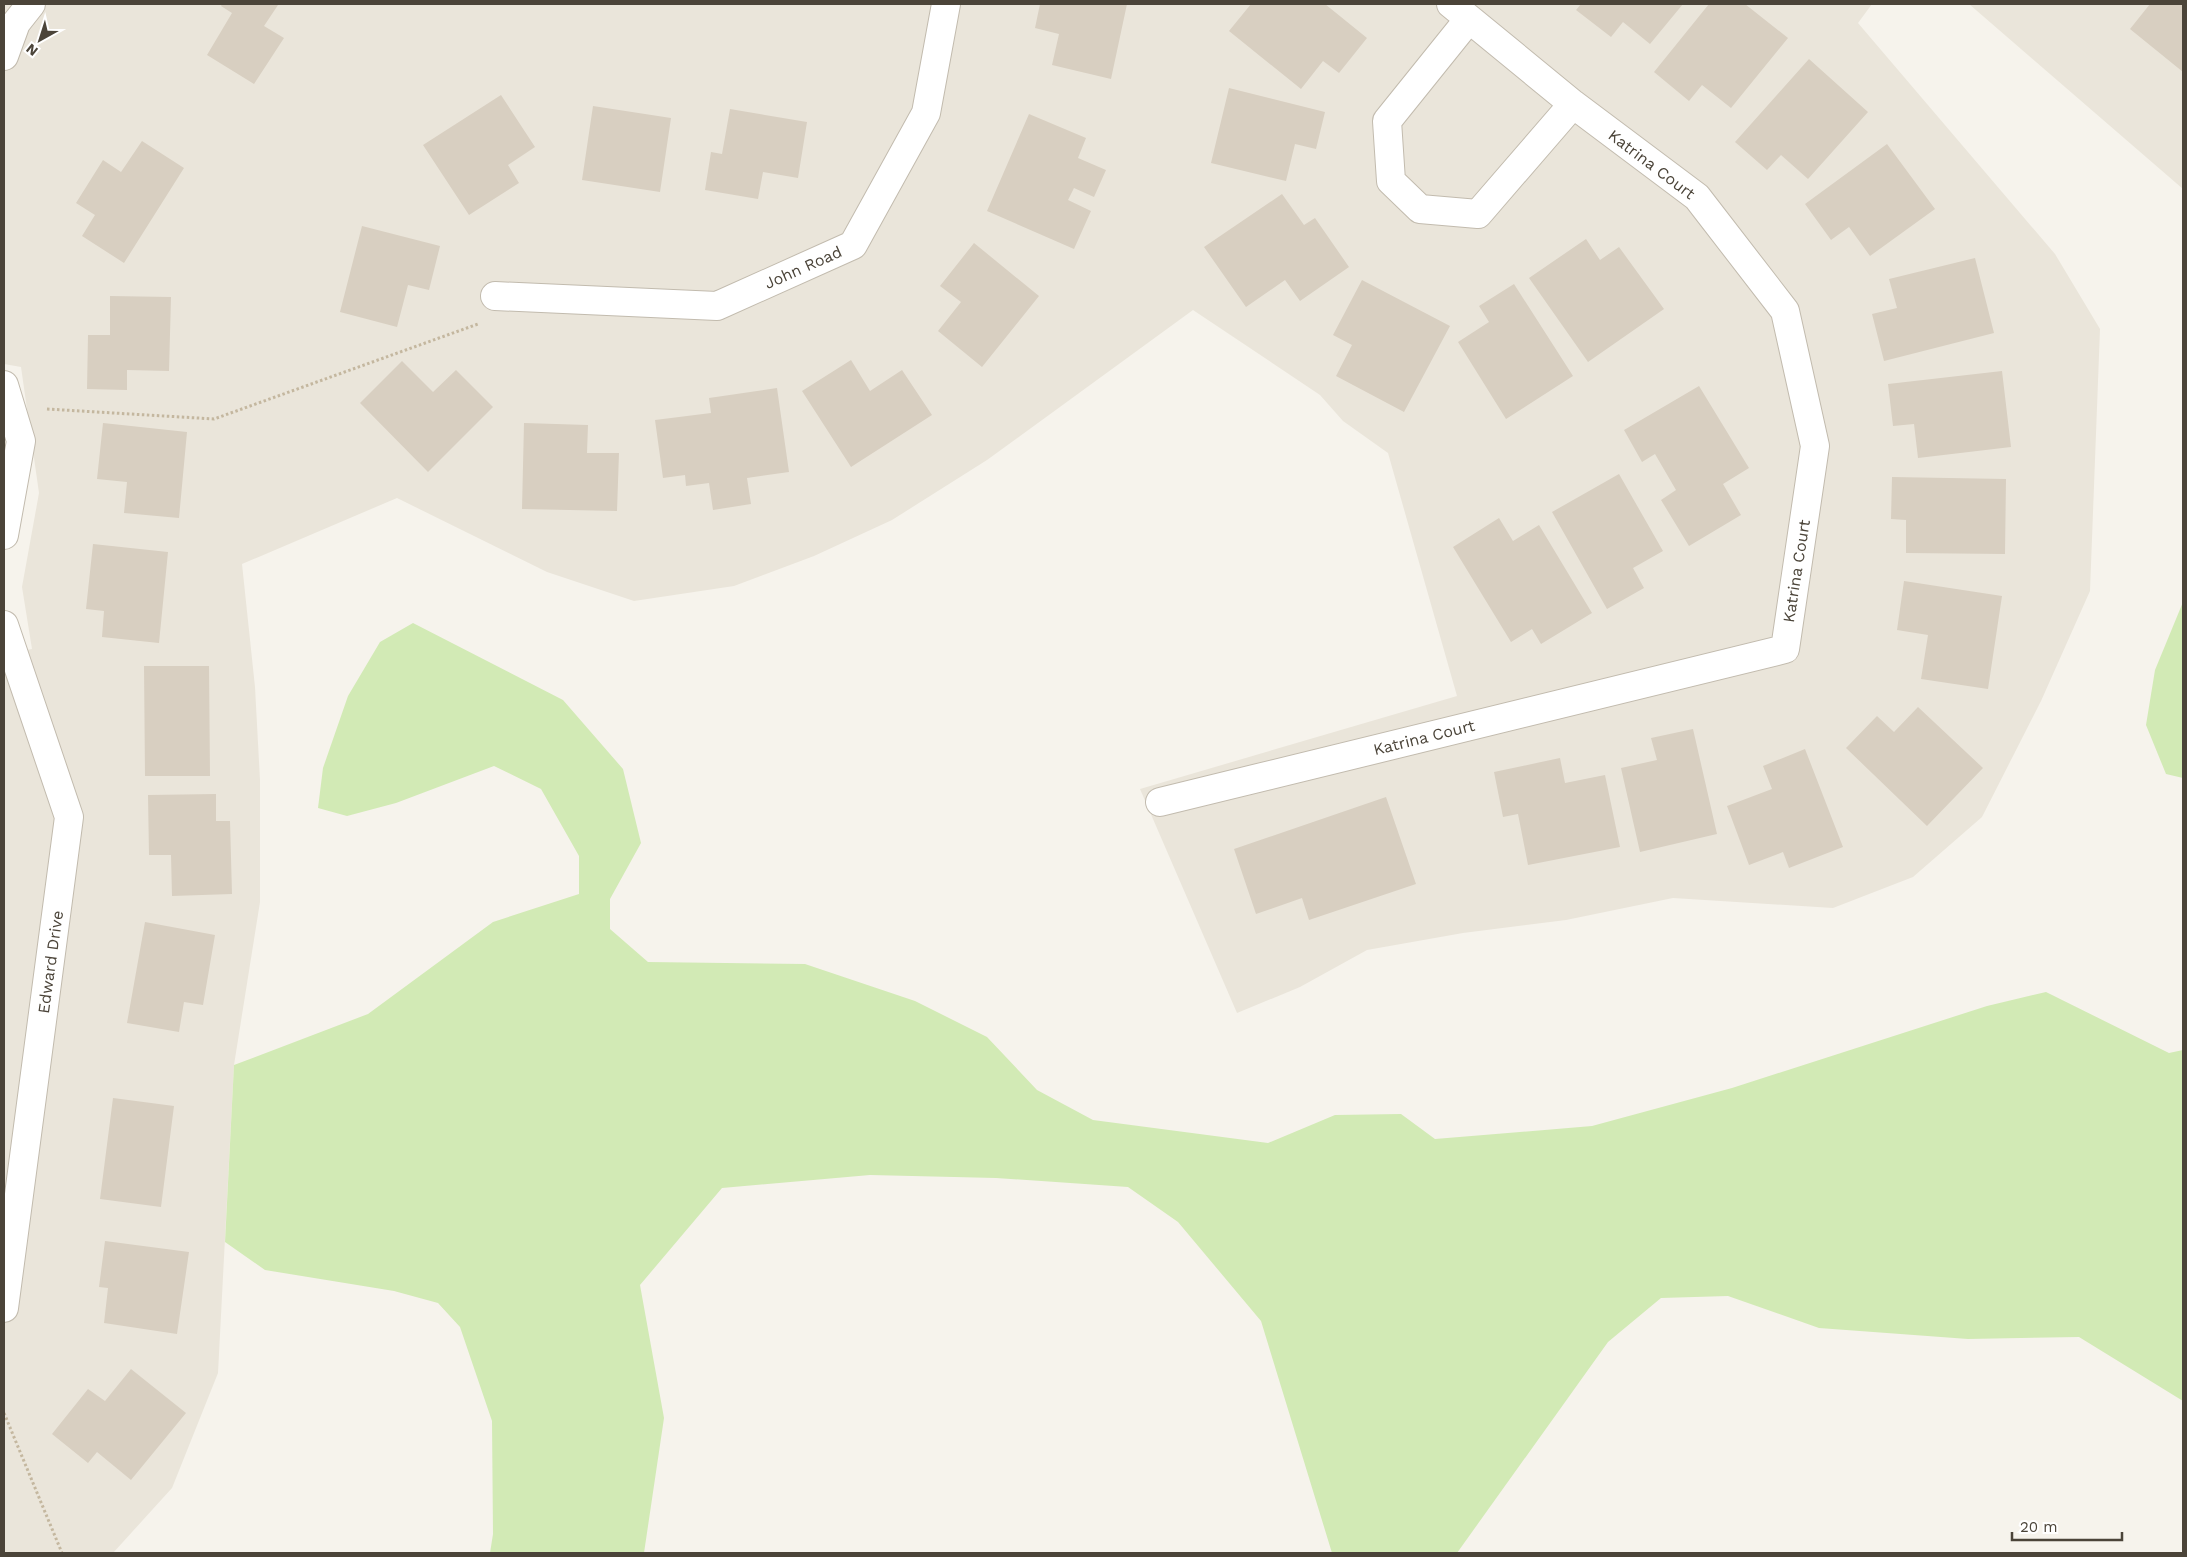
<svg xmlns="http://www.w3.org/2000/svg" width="2187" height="1557" font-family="'Work Sans',sans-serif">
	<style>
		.residential { fill: #eae5da }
		.green { fill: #d2eab5 }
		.building { fill: #d8cfc1 }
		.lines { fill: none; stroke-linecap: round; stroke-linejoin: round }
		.minor-casing { stroke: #c2bbae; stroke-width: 30 }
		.path { stroke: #c4b79f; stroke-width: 3; stroke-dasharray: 2.5 2.5; stroke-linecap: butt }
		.minor { stroke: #fff; stroke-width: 28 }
		.labels { text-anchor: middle; stroke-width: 4; stroke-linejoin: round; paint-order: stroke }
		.street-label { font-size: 16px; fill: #4b4439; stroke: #fff }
	</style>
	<rect width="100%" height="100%" fill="#f6f3ec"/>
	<path class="residential" d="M4 4H1872L1858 23 2055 254 2100 329 2090 591 2041 701 1982 817 1913 877 1833 908 1673 898 1566 920 1463 933 1367 950 1300 987 1237 1013 1140 789 1457 696 1388 453 1343 421 1320 395 1193 310 987 460 892 520 814 556 734 586 634 601 547 572 397 498 242 564 255 687 260 780V902L234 1065 218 1373 172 1488 113 1553H4V654L32 649 22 587 39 493 21 367 4 364Z
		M1969 4H2183V189Z"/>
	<path class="green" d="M2183 602V778L2166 774 2146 725 2155 670Z
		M413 623 563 700 623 769 641 843 610 899V929L648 962 805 964 915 1001 987 1037 1037 1090 1093 1120 1268 1143 1335 1115 1401 1114 1435 1139 1592 1126 1732 1088 1987 1006 2046 992 2169 1053 2183 1050V1401L2079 1337 1968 1339 1819 1328 1728 1296 1661 1298 1608 1342 1457 1553H1332L1261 1321 1178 1222 1128 1187 996 1178 870 1175 722 1188 640 1285 664 1418 644 1553H490L493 1534 492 1421 460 1327 438 1303 394 1291 265 1270 225 1242 234 1065 368 1014 493 922 579 894V856L541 789 494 766 396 803 347 816 318 808 323 768 348 696 380 642Z"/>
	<path class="building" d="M222 4 278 5 264 26 284 38 254 84 207 55 232 13 221 6Z
		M1040 4H1127L1111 79 1052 65 1059 34 1035 28Z
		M1251 4H1325L1367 38 1339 73 1323 61 1301 89 1229 31Z
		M1581 4H1683L1650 44 1623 22 1611 37 1576 10Z
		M1709 4H1745L1788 38 1731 108 1702 85 1689 101 1654 72Z
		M2150 4H2183V72L2130 29Z
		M1809 59 1868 112 1808 179 1781 155 1767 170 1735 142Z
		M1229 88 1325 112 1316 149 1295 144 1286 181 1211 163Z
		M501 95 535 147 508 165 519 183 469 215 423 145Z
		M593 106 671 118 660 192 582 180Z
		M730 109 807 122 798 178 763 172 758 199 705 190 711 152 722 154Z
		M1029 114 1086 138 1078 158 1106 170 1094 197 1074 188 1068 200 1091 211 1074 249 987 211Z
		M142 141 184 168 124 263 82 236 95 215 76 203 103 160 121 172Z
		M1887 144 1935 209 1870 256 1849 227 1831 240 1805 204Z
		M1282 194 1304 225 1315 218 1349 267 1300 301 1285 280 1246 307 1204 247Z
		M362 226 440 246 429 290 408 285 397 327 340 312Z
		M1586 239 1600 260 1619 247 1664 309 1588 362 1529 278Z
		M974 243 1039 296 982 367 938 331 961 302 940 286Z
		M1975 258 1994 333 1884 361 1872 314 1897 308 1889 279Z
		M1362 280 1450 326 1404 412 1336 376 1352 345 1333 335Z
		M1514 284 1573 376 1506 419 1458 342 1489 322 1479 306Z
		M110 296 171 297 169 371 127 370V390L87 389 88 335H110Z
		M851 360 870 391 902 370 932 415 851 467 802 391Z
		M402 361 433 392 456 370 493 407 428 472 360 403Z
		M2002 371 2011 447 1918 458 1914 424 1893 426 1888 384Z
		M1699 386 1749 468 1723 484 1741 515 1689 546 1661 500 1676 490 1655 454 1642 462 1624 430Z
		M777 388 789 472 747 478 751 504 713 510 709 483 686 486 685 475 663 478 655 420 711 413 709 398Z
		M103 423 187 432 179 518 124 513 127 482 97 479Z
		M524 423 588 425 587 453H619L617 511 522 509Z
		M1619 474 1663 551 1633 568 1644 588 1607 609 1552 512Z
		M1892 477 2006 479 2005 554 1906 553V520L1891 519Z
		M1499 518 1513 541 1539 525 1592 613 1541 644 1532 629 1511 642 1453 547Z
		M93 544 168 552 159 643 102 637 104 611 86 609Z
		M1904 581 2002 596 1988 689 1921 679 1928 635 1897 630Z
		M144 666H209L210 776H145Z
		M1918 707 1983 768 1927 826 1846 748 1877 716 1894 732Z
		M1693 729 1717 834 1640 852 1621 768 1657 760 1651 738Z
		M1805 749 1843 847 1789 868 1783 852 1749 865 1727 806 1772 789 1763 766Z
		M1560 758 1565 783 1605 775 1620 847 1528 865 1518 814 1503 817 1494 772Z
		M216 794V821H230L232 894 172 896 171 855H149L148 795Z
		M1386 797 1416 884 1309 920 1302 898 1256 914 1234 849Z
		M145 922 215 935 203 1005 184 1002 179 1032 127 1023Z
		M113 1098 174 1106 161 1207 100 1199Z
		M105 1241 189 1252 177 1334 104 1323 108 1288 99 1287Z
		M131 1369 186 1413 131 1480 97 1452 88 1463 52 1434 88 1389 105 1401Z"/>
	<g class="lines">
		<defs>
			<path id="minor" d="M1469 19 1387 121 1391 181 1420 209 1478 214 1573 104
				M4 56 16 23 31 4
				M495 296 717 306 853 245 926 113 946 4
				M4 385 21 441 4 535
				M4 625 69 817 4 1308
				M1160 802 1785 649 1815 446 1785 311 1697 197 1573 104 1451 4"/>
		</defs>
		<use href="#minor" class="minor-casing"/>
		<path class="path" d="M47 409 214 419 478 324
			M4 1413 62 1553"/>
		<use href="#minor" class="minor"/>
	</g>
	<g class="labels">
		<g class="street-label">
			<text transform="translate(1652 164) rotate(37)" y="6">Katrina Court</text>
			<text transform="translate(803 267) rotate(-24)" y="6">John Road</text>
			<text transform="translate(1796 571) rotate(-81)" y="6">Katrina Court</text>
			<text transform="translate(1424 737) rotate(-14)" y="6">Katrina Court</text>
			<text transform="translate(50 962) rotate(-82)" y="6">Edward Drive</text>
		</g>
	</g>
	<rect width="2187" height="1557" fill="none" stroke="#4b4439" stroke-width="10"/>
	<g transform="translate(40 40) rotate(219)" stroke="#ffffff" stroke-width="4" paint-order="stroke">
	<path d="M0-4L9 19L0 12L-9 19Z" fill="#4b4439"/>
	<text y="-8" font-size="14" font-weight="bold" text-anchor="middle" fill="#4b4439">N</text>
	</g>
	<path d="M2012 1532v8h110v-8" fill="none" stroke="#4b4439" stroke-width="2.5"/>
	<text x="2020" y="1532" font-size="15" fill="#4b4439" stroke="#ffffff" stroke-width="4" paint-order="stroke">20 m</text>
</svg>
